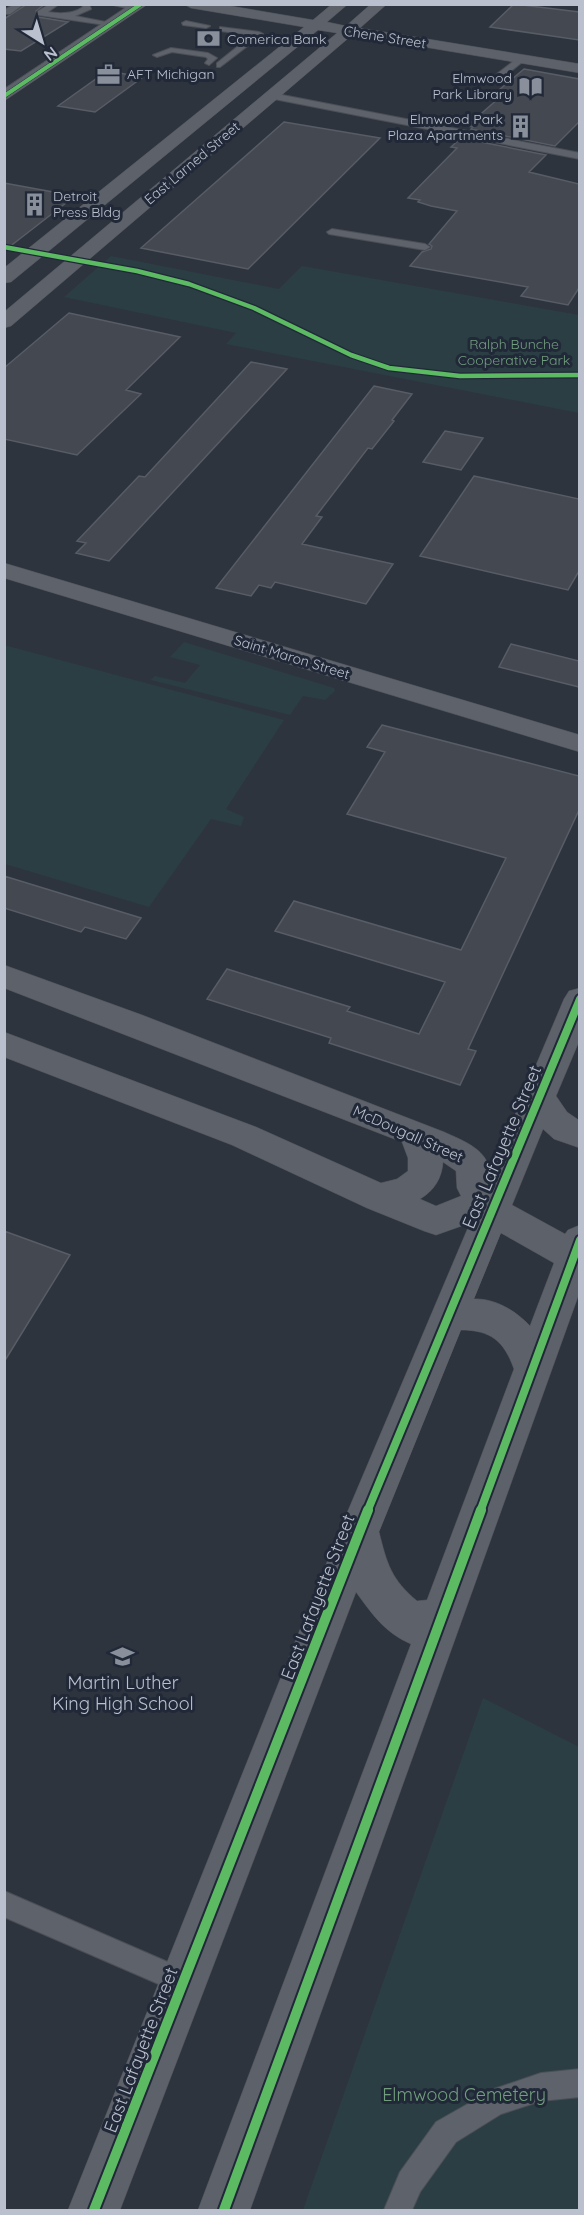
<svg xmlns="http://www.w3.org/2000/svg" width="584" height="2215" font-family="Quicksand,sans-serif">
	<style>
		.green { fill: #2b3e44 }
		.building { fill: #444851; stroke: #575c65; stroke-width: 1.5 }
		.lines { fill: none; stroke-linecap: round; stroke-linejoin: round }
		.lane-casing { stroke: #4b4f56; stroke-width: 2 }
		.street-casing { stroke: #4b4f56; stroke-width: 1 }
		.secondary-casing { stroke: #4b4f56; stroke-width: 1 }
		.lane { fill: #5e636b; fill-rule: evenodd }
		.street { fill: #5e636b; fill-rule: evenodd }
		.secondary { fill: #5d6169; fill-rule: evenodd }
		.cycleway-far3-casing { stroke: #212939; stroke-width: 5 }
		.cycleway-far2-casing { stroke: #212939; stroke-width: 7 }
		.cycleway-far1-casing { stroke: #212939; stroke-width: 12 }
		.cycleway-casing { stroke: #212939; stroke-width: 14 }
		.cycleway-far3 { stroke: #5cba63; stroke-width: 4 }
		.cycleway-far2 { stroke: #5cba63; stroke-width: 4.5 }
		.cycleway-far1 { stroke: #5cba63; stroke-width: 8 }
		.cycleway { stroke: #5cba63; stroke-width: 10 }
		.labels { text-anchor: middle; stroke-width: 6; stroke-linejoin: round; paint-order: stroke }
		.far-street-label { font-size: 14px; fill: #bac0cd; stroke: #212939 }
		.far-poi-label { font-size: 14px; fill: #bac0cd; stroke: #212939; text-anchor: start }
		.far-park-label { font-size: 14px; fill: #719e7d; stroke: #212939 }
		.street-label { font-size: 15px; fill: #bac0cd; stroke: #212939 }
		.near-street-label { font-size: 18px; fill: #bac0cd; stroke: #212939 }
		.near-poi-label { font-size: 18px; fill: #bac0cd; stroke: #212939 }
		.near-park-label { font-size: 18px; fill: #719e7d; stroke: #212939 }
	</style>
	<rect width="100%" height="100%" fill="#2e343e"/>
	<path class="green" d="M111 256 279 289 302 266 579 315V413L226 344 236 333 64 297Z
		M184 642 334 688 335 691 325 700 303 696 290 715 151 680 155 676 185 683 200 665 170 657Z
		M4 645 284 720 226 809 244 817 241 826 211 819 149 907 5 864Z
		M483 1698 579 1747V2210H303Z"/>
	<path class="building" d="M27 4H45L36 11 38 17 68 22 21 51 4 49V19Z
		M514 4 579 12V40L490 27Z
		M524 69 579 79V122L555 146 471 129 473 127 467 126 507 91 499 90Z
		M107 71 143 77 95 112 58 106Z
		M284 122 380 138 248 269 141 248Z
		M461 138 546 155 529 172 579 184V288L568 305 521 296 528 287 410 266 422 252 431 249 432 246 429 244 457 211 431 206 418 202 420 200 408 198 457 148 451 147Z
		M4 183 75 196 4 251Z
		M69 313 180 337 126 390 141 394 77 455 4 439V368Z
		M251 362 287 369 109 561 76 553 86 543 77 541 139 476 145 477Z
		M374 386 412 394 392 420 394 421 372 449 368 448 316 516 322 517 302 544 393 564 366 604 275 582 271 588 259 585 251 596 216 588Z
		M445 431 483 438 461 470 423 462Z
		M474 476 579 499V571L568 590 420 556Z
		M511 644 579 661V687L499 667Z
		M382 725 579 776V810L468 1049 476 1051 460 1085 329 1043 331 1038 207 999 227 969 350 1007 347 1011 419 1034 445 982 275 931 294 901 461 950 506 858 347 814 385 752 367 747Z
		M4 876 141 918 126 939 85 927 81 932 4 908Z
		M4 1231 70 1255 4 1362Z"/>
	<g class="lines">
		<defs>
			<path id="lane" d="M15 4H24L10 14H4V10Z
				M50 4H59L48 12C60 14 73 14 83 7L81 4H89L91 9 75 16 116 24 112 26 38 15V11Z
				M109 4H128L139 8 135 10Z
				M186 21 210 26 206 28 183 25 182 23Z
				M220 27 259 32 263 34 220 67H217V63L252 35 220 31Z
				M171 48 208 53 217 58 209 65 205 63 208 59 206 57 172 52 157 57 153 55Z
				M519 57 526 59 495 84H489V80Z
				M272 93 580 153V159L269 98V94Z
				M332 229 425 244 430 247 425 250 329 234 327 232Z
				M4 1891 193 1973 197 1982 193 1991 184 1995 4 1917Z
				M580 2069V2097L541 2101 501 2114 456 2142 420 2192 412 2210H384L400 2172 436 2122 494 2089 541 2073Z"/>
			<path id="street" d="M4 563 580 735V752L4 578Z"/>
			<path id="secondary" d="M131 4H148L4 101V89Z
				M184 4H219L313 20 332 4H348L327 22 346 26 371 4H387L360 28 580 64V73L352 35 11 326 4 328V312L337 33 318 30 11 282 4 283V268L304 27 191 8Z
				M4 965 142 1015 444 1132C464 1141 489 1150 490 1174L564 999 569 991 580 988V1039L556 1096 567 1112 580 1121V1148L554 1139 543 1129 512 1205 565 1234 568 1230 580 1225V1291L250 2210H198L411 1644C385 1633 372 1614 356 1592L120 2210H68L339 1532 470 1223 436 1235 424 1231 367 1208 232 1145 4 1057V1032L256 1127 381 1183 397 1179 408 1171V1158L402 1142 4 988ZM443 1162 456 1171 457 1188 461 1196 436 1206 420 1199C434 1191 442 1178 443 1162ZM501 1233 554 1263 530 1326C516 1311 495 1298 474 1299ZM461 1330C491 1330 504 1341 514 1369L427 1600 417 1601C391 1579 387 1564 379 1532Z"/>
		</defs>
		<use href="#lane" class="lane-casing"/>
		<use href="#street" class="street-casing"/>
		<use href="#secondary" class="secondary-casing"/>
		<use href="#lane" class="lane"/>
		<use href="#street" class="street"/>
		<use href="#secondary" class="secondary"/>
		<defs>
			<path id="cycleway-far3" d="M4 96 141 4"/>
			<path id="cycleway-far2" d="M4 247 137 271 189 284 254 308 351 355 389 368 460 376 580 375"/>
			<path id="cycleway-far1" d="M367 1512 580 999
				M480 1512 580 1240"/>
			<path id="cycleway" d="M94 2210 368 1510
				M224 2210 481 1510"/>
		</defs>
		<use href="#cycleway-far3" class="cycleway-far3-casing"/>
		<use href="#cycleway-far2" class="cycleway-far2-casing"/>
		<use href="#cycleway-far1" class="cycleway-far1-casing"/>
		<use href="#cycleway" class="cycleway-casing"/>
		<use href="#cycleway-far3" class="cycleway-far3"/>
		<use href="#cycleway-far2" class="cycleway-far2"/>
		<use href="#cycleway-far1" class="cycleway-far1"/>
		<use href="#cycleway" class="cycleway"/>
	</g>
	<defs>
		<symbol id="bank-bare" viewBox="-9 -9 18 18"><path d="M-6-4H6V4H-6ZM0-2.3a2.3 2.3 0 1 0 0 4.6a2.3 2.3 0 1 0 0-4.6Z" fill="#898f9b" stroke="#212939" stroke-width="2.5" paint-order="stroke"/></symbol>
		<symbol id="office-bare" viewBox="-9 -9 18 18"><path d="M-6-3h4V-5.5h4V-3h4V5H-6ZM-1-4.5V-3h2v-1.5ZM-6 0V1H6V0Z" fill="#898f9b" stroke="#212939" stroke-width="2.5" paint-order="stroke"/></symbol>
		<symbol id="library-bare" viewBox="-9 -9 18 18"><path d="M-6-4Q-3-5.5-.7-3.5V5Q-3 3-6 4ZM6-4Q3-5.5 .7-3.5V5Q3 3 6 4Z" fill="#898f9b" stroke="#212939" stroke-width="2.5" paint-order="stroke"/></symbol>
		<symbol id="building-bare" viewBox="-9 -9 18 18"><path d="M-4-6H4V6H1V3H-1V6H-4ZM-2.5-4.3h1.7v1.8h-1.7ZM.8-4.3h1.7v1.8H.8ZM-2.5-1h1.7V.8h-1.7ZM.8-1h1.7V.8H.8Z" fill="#898f9b" stroke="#212939" stroke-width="2.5" paint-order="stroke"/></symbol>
		<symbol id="school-bare" viewBox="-9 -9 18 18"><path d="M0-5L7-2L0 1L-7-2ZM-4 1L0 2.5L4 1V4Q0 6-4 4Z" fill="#898f9b" stroke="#212939" stroke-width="2.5" paint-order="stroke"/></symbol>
	</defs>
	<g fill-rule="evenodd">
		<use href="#bank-bare" x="192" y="22" width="33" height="33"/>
		<use href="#office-bare" x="92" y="58" width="33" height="33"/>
		<use href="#library-bare" x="514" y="70" width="33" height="33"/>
		<use href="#building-bare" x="504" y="110" width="33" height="33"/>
		<use href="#building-bare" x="18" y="188" width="33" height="33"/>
		<use href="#school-bare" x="106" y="1640" width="33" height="33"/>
	</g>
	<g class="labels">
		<g class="far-street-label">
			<text transform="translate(385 37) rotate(9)" y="5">Chene Street</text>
			<text transform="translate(192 163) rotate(-40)" y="5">East Larned Street</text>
			<text transform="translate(292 657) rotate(17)" y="5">Saint Maron Street</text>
		</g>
		<g class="far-poi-label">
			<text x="227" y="44">Comerica Bank</text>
			<text x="127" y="79">AFT Michigan</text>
			<text x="512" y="83" text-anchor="end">Elmwood<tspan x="512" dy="16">Park Library</tspan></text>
			<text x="503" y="124" text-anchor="end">Elmwood Park<tspan x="503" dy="16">Plaza Apartments</tspan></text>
			<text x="53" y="201">Detroit<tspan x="53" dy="16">Press Bldg</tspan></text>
		</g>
		<g class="far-park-label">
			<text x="514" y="349">Ralph Bunche<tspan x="514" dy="16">Cooperative Park</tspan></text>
		</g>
		<g class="street-label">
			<text transform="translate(408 1134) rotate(24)" y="5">McDougall Street</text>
		</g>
		<g class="near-street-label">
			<text transform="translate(502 1147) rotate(-67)" y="6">East Lafayette Street</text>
			<text transform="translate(318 1597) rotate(-69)" y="6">East Lafayette Street</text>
			<text transform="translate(141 2050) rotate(-69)" y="6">East Lafayette Street</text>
		</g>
		<g class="near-poi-label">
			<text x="123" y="1689">Martin Luther<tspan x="123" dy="21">King High School</tspan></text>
		</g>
		<g class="near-park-label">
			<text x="464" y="2101">Elmwood Cemetery</text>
		</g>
	</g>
	<rect width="584" height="2215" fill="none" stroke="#bac0cd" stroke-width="12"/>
	<g transform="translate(42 42) rotate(143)" stroke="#212939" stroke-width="4.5" paint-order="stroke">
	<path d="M0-4.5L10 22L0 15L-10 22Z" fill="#bac0cd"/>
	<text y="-9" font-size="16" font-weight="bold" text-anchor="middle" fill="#bac0cd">N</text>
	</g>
</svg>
